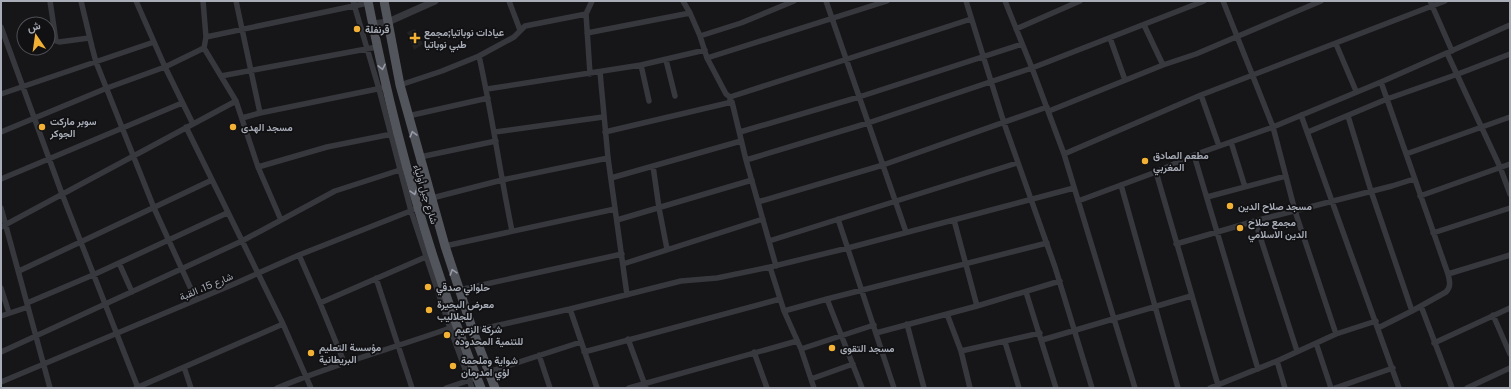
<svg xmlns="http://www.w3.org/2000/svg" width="1511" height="389" font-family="'Public Sans',Vazirmatn,sans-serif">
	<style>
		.built { fill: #222225 }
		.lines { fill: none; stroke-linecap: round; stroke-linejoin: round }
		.minor { stroke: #37383d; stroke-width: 5.5 }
		.tertiary { stroke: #37383d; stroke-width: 7 }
		.primary { stroke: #53555c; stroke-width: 9 }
		.oneway { stroke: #979ba6 }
		.poi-dot { fill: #f2b134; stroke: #111113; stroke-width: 1.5 }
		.labels { text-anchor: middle; stroke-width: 3.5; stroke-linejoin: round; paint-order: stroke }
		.poi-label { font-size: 10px; font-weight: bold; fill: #a8adb8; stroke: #111113; text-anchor: start }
		.street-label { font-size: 10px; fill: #a8adb8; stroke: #111113 }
	</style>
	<rect width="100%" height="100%" fill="#161618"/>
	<path class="built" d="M415 29 423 44 414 50 407 32Z"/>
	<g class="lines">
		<path class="minor" d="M50 1 56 41 59 42 89 38
			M81 1 92 47 96 62 154 208 196 300
			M136 1 165 67 193 124
			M203 1 206 37 204 48 236 101 258 167 281 220
			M236 1 260 113
			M353 1 379 89 411 211 450 328 472 388
			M509 1 520 30
			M683 1 690 13 700 36 707 58 726 94 730 97V100
			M826 1 906 232
			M966 1 1004 123 1055 267 1092 388
			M1005 1 1032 68 1064 154 1135 388
			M1223 1 1273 127 1295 211 1336 334
			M1430 1 1452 51
			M1144 25 1163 65
			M1 27 62 194 138 388
			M1016 29 1080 1
			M587 33 690 13
			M700 36 741 23 794 1
			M206 37 368 3
			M1110 38 1125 80
			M1336 44 1356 91
			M1447 53 1500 167 1510 194
			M479 56C492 114 500 173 512 231
			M707 58 887 1
			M666 60 675 96
			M641 65 649 101
			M600 72 608 158 627 295
			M590 74 586 14 592 1
			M221 76 377 47
			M400 85 442 71 479 56 514 37 525 26 586 14
			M487 89 641 65 705 50
			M1 94 154 42
			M1201 95 1219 146
			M730 97 971 19
			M1049 111 1163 65 1196 54 1321 1
			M1301 115 1399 388
			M408 116 488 98
			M1348 116 1371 191 1412 311
			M242 118 260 113 382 88
			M186 127 283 324 311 388
			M1 132 107 88 165 67 204 48
			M495 132 603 117
			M605 132 732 102 746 160 776 266
			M740 132 859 97 1022 44
			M1308 132 1387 99 1458 74 1510 54
			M1231 142 1245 187
			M1064 154 1201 95 1445 1
			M1406 154 1510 117
			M1194 155 1258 369
			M420 157 496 141
			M746 160 868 123 1032 68 1204 1
			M653 166 659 208 667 249
			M258 167 327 147 392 134
			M1156 172 1218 385
			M611 178 741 141
			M1 179 182 103
			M1121 185 1178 388
			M1420 196 1510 164
			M1207 197 1286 176
			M432 198 502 180 608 158
			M1078 201 1156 172 1194 155 1273 127 1381 82 1510 25
			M758 202 883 165 1047 107
			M1 208 50 388
			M838 219 894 388
			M617 220 752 180
			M954 220 977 306
			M1255 221 1297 351
			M1 227 236 101
			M1433 233 1510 208
			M769 241 1017 163
			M1176 244 1255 221 1392 186 1414 179
			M445 246 615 209
			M299 255 320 303 344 362
			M119 263 132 292
			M623 264 763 219
			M770 267 784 311 801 349 814 388
			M19 271 212 180
			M1448 274 1510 255
			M376 278 412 388
			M1 288 9 313
			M459 290 622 254
			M1026 292 1056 388
			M827 299 862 388
			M27 303 93 275 227 213
			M320 303 428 256
			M1421 306 1452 388
			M570 309 597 388
			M784 311 827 299 1047 243
			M947 314 961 351 970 388
			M1493 315 1510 354
			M1 316 28 307
			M907 324 924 388
			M1378 328 1412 311 1446 292C1451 287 1450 282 1448 274L1381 82
			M473 331 570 309 681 281 717 278 770 267 848 248 1074 188
			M876 333 977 306 1060 281
			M628 339 646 388
			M1042 340 1191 296
			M1005 342 1019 388
			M1316 343 1331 388
			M1434 343 1510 308
			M801 349 874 325
			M961 351 1040 333
			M1 352 242 241 335 191 406 168
			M584 352 780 299
			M754 352 767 388
			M539 355 550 388
			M1277 361 1285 388
			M184 367 191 388
			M488 372 581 342
			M811 379 853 364
			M1 382 234 284 299 255 418 208
			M136 388 283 324
			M277 388C334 364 394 348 453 327
			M446 388 473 379
			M629 388 797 341
			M1210 388 1277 361 1336 334 1376 321
			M1335 388 1393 368
			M1467 388 1510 368"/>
		<path class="tertiary" d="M372 24 388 22 435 1"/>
		<path class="primary" d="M368 1C394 133 430 264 481 388
			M384 1 400 85 445 246 473 331 495 388"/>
	</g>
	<defs><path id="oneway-chevron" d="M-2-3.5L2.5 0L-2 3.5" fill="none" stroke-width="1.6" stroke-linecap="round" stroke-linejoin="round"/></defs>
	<g class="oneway">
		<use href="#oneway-chevron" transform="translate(382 67) rotate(78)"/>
		<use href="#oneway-chevron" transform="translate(413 134) rotate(-105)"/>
		<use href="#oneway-chevron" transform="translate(414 192) rotate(74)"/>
		<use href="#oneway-chevron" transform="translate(453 272) rotate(-108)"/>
	</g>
	<g class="poi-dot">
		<circle cx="357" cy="29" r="4"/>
		<path d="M413 32h4v4h4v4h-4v4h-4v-4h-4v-4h4z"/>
		<circle cx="42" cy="127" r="4"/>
		<circle cx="233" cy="127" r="4"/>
		<circle cx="1145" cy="161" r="4"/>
		<circle cx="1230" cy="206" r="4"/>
		<circle cx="1240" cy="228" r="4"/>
		<circle cx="428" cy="287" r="4"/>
		<circle cx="429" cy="310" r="4"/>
		<circle cx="447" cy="335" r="4"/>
		<circle cx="832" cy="348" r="4"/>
		<circle cx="311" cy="353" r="4"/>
		<circle cx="453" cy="366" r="4"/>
	</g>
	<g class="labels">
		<g class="poi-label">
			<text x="365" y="33">قرنفلة</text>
			<text x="424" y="36">عيادات نوباتيا;مجمع<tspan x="424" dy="12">طبي نوباتيا</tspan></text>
			<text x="50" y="125">سوبر ماركت<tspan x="50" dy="12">الجوكر</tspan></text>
			<text x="241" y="131">مسجد الهدى</text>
			<text x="1153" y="159">مطعم الصادق<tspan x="1153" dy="12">المغربي</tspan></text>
			<text x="1238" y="210">مسجد صلاح الدين</text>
			<text x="1248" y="226">مجمع صلاح<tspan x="1248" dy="12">الدين الاسلامي</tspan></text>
			<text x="436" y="291">حلواني صدقي</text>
			<text x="437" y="308">معرض البحيرة<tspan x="437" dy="12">للجلاليب</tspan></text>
			<text x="455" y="333">شركة الزعيم<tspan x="455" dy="12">للتنمية المحدوده</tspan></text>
			<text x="319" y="351">مؤسسة التعليم<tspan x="319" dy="12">البريطانية</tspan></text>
			<text x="840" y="352">مسجد التقوى</text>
			<text x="461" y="364">شواية وملحمة<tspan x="461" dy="12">لؤي امدرمان</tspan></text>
		</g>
		<g class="street-label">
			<text transform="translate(426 194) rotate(73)" y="4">شارع جبل أولياء</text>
			<text transform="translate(206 286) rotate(-23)" y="4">شارع 15، القبة</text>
		</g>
	</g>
	<rect width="1511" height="389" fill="none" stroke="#a8adb8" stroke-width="4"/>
	<g transform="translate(36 36) rotate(347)"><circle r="19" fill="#111113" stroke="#4d4f55"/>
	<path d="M0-3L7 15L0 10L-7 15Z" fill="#f2b134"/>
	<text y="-6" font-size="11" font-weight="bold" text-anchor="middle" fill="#a8adb8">ش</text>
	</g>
</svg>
